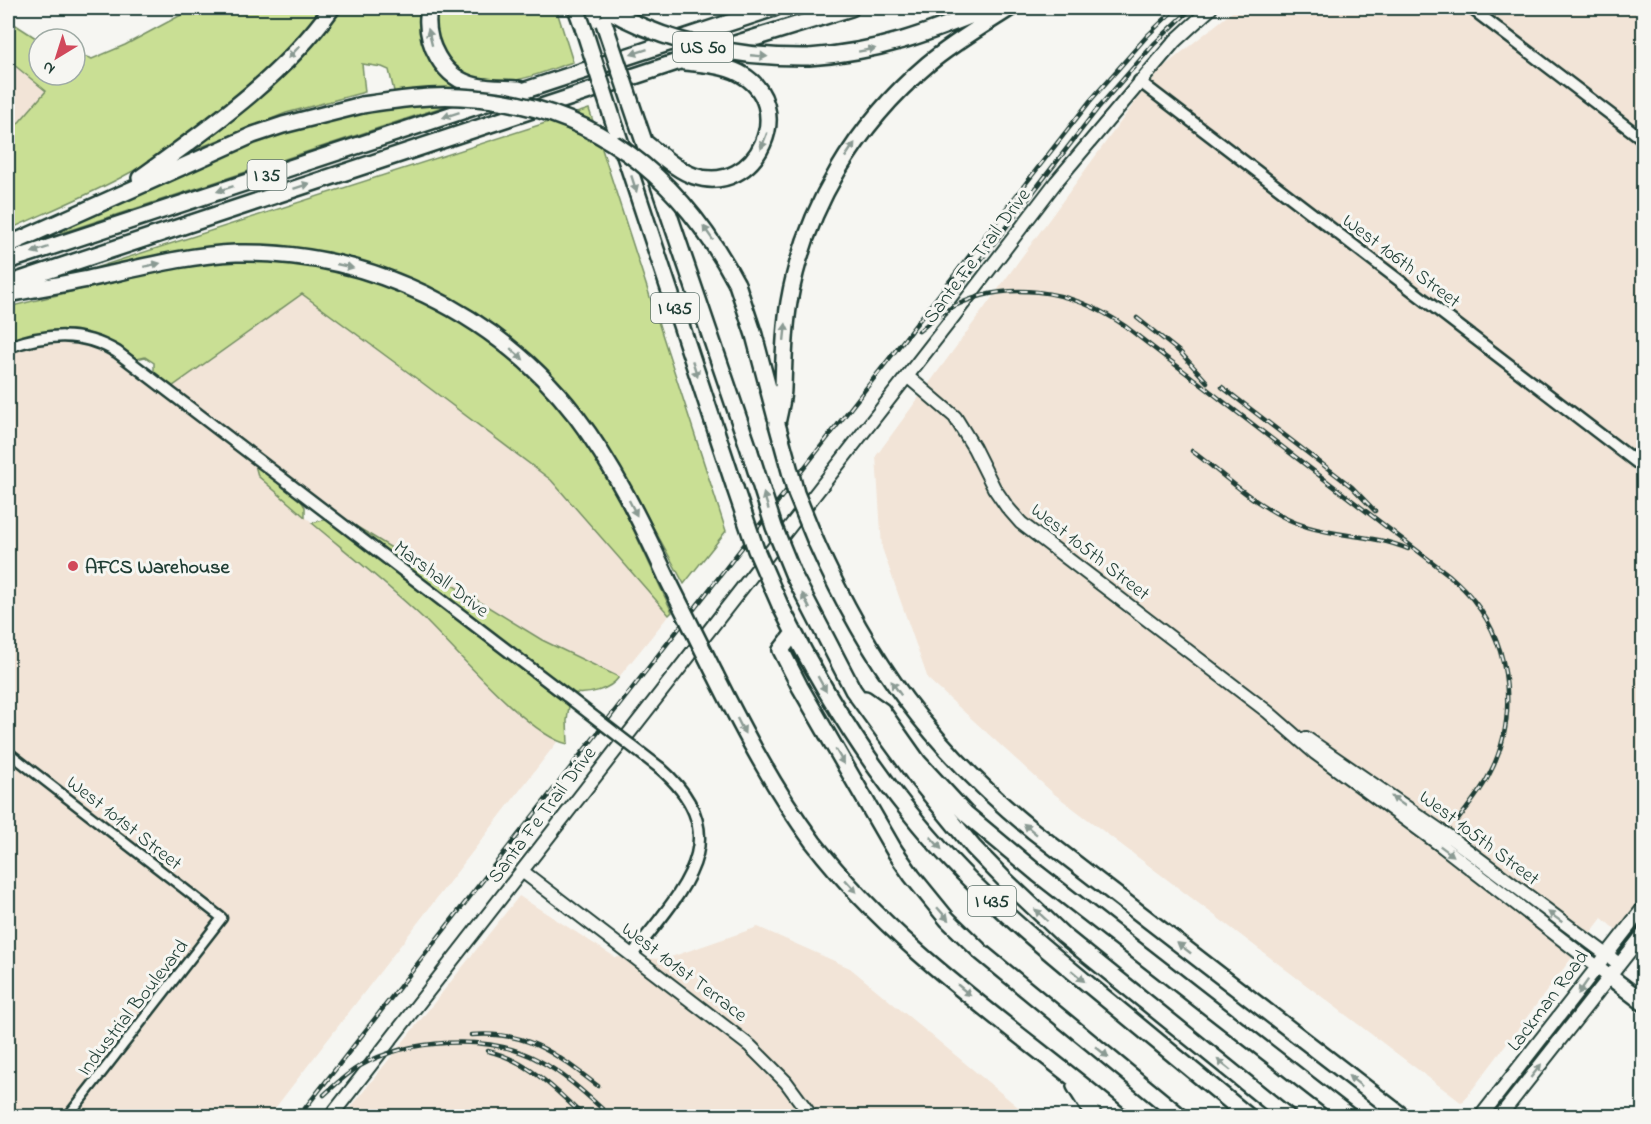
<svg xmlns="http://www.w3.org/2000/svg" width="1651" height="1124" font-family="'Indie Flower',sans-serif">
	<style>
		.built { fill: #f2e4d7 }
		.green { fill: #c9df94; stroke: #748e64; stroke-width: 1.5 }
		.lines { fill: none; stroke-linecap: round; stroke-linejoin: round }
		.minor-casing { stroke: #1f3d34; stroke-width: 13 }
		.tertiary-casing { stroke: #1f3d34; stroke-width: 15 }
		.secondary-casing { stroke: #1f3d34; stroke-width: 16 }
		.motorway-casing { stroke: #1f3d34; stroke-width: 20 }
		.minor { stroke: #f6f6f2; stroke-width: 8 }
		.tertiary { stroke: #f6f6f2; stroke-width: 10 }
		.secondary { stroke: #f6f6f2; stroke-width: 12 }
		.motorway { stroke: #f6f6f2; stroke-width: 15 }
		.rail-casing { stroke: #1f3d34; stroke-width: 4.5 }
		.rail { stroke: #f6f6f2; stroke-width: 2; stroke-dasharray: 7; stroke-linecap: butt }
		.tertiary-bridge-casing { stroke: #1f3d34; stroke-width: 15; stroke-linecap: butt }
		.motorway-bridge-casing { stroke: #1f3d34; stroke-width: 20; stroke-linecap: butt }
		.tertiary-bridge { stroke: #f6f6f2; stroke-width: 10 }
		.motorway-bridge { stroke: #f6f6f2; stroke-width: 15 }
		.oneway { fill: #8a9a93 }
		.poi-dot { fill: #d1495b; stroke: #f6f6f2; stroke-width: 2 }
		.labels { text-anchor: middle; stroke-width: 6; stroke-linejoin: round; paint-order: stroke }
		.shield { fill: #f6f6f2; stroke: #60746d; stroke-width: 1.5 }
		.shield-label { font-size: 18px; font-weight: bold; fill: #1f3d34 }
		.street-label { font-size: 20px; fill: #1f3d34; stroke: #f6f6f2 }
		.poi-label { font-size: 20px; font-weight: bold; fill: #1f3d34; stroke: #f6f6f2; text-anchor: start }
	</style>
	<rect width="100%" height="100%" fill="#f6f6f2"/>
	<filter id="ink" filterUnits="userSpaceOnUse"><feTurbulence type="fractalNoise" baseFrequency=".0167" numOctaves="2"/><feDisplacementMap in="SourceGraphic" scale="12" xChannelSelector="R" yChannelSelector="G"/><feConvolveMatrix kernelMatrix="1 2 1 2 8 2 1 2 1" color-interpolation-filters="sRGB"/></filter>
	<g filter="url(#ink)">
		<path class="built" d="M1237 8H1643V954L1602 918 1462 1103 1053 793 928 679 882 548 876 456 1157 72Z
			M8 60 46 91 8 135Z
			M302 294 424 384 551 480 669 615 619 677 542 640 344 519 173 386Z
			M60 340 86 343 120 360 255 465 258 476 423 618 512 708 557 742 269 1116H8V352L33 344Z
			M519 896 615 957 665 959 758 927 850 968 1029 1116H344Z"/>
		<path class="green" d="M194 8H323C274 73 193 140 120 178 84 197 45 213 8 230V135L46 91 8 60V20L39 40V75H75V53L92 59 125 45Z
			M339 8H424L426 41 474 92 460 101 61 233 59 229 254 141 284 130 397 104 389 70 382 67 362 64 365 92 286 113 196 149 194 145Z
			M436 8H556L573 62C553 68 532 78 511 81 479 85 443 68 435 35 432 27 435 16 436 8Z
			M589 109 726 531 684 584C606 438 534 308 361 265 346 261 332 256 317 253 299 251 272 257 254 258 201 263 148 267 96 272L95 268Z
			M234 259C371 258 506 323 583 438 619 492 644 554 672 612L669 615 551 480 424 384 302 294 173 386 154 372V363L145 357 137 359C91 325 61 323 8 341V307L181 265Z
			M255 465 300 499 305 507V517L258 476Z
			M323 520H328L569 706 567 721 568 744C530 737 454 648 423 618 388 585 349 554 312 523Z
			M354 525 542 640 619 677C610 690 589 695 573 693L357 529Z"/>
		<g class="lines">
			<defs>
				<path id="minor" d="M8 752 222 918 68 1116"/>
				<path id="tertiary" d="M1471 8 1644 140
					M1139 81 1644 468
					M8 347C46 334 81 330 117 352L567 696
					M632 955C680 892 740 838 660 768"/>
				<path id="secondary" d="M907 376 955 417 974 448 994 488 1007 507 1021 523 1268 712 1315 753 1443 847 1609 976
					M1306 738 1451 838 1619 964
					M522 871 750 1046 786 1082 811 1116
					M331 1116 950 321 1056 182 1175 41 1211 8
					M1481 1116 1644 907
					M1500 1116 1644 933"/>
				<path id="motorway" d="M429 8C423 41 442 79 477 86 491 89 505 88 519 89
					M576 8 584 30
					M809 57C879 52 926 34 990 8
					M637 121 750 452
					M616 129 735 488
					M644 142C659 153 676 170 694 176 757 197 799 104 739 73 723 65 703 64 685 62
					M140 178C209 128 282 78 332 8
					M8 245 253 135 283 125 362 105
					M8 261 774 8
					M8 284 680 61 851 8
					M737 284 754 335 776 418
					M8 294C37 288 67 284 97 277 143 267 188 255 236 253 367 250 496 312 576 416 614 466 641 522 667 578
					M777 424C779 412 783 400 783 388 784 359 784 331 789 302 805 209 856 125 928 64 953 43 982 26 1010 8
					M816 542C869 662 931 747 1032 830L1402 1116
					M794 576 853 690 919 781 973 847 1005 880 1063 935 1287 1116
					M780 605C816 678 858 749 910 813 963 880 1028 935 1094 989 1145 1031 1197 1074 1248 1116
					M794 633 781 650 800 687 894 850 912 876 947 919 982 953 1180 1116
					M715 674C744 732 774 789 813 842 897 951 1016 1029 1120 1116
					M865 699 882 711 918 762 966 814 1038 874 1349 1116
					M1609 976 1644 1003
					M1075 1086 1094 1116"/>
			</defs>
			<use href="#minor" class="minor-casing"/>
			<use href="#tertiary" class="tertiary-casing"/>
			<use href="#secondary" class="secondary-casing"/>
			<use href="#motorway" class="motorway-casing"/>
			<use href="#minor" class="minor"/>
			<use href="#tertiary" class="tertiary"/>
			<use href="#secondary" class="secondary"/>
			<use href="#motorway" class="motorway"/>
			<defs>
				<path id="rail" d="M937 312 959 288 1098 108 1154 44 1192 8
					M1137 318 1181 353 1207 382
					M919 331C928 324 936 316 945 311 1004 277 1072 289 1125 326L1449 575C1458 583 1467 591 1474 601 1512 649 1518 721 1489 775 1481 791 1469 805 1458 820
					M1222 387 1352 487 1375 511
					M1192 451C1227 477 1265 515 1308 527 1341 537 1375 535 1408 549
					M471 1035C527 1030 556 1054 598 1086
					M488 1051C526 1060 556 1089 583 1116
					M324 1095C335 1085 346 1074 360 1066 407 1039 489 1033 538 1060 565 1074 588 1096 610 1116
					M299 1116 1090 101 1147 36 1176 8"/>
			</defs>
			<use href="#rail" class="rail-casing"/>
			<use href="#rail" class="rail"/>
			<defs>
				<path id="tertiary-bridge" d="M567 696 660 768"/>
				<path id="motorway-bridge" d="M605 8C667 44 737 58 809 57
					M604 23 637 121
					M584 30 616 129
					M362 105C395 100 428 95 461 97 590 103 678 173 737 284
					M777 424 796 493 816 542
					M750 452 774 527 794 576
					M735 488 756 550 780 605
					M667 578 715 674"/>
			</defs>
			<use href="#tertiary-bridge" class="tertiary-bridge-casing"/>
			<use href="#motorway-bridge" class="motorway-bridge-casing"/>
			<use href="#tertiary-bridge" class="tertiary-bridge"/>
			<use href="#motorway-bridge" class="motorway-bridge"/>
		</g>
		<defs><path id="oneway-solid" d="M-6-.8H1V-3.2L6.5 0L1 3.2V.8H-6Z" transform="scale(1.5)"/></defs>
		<g class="oneway">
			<use href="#oneway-solid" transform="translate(430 37) rotate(-104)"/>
			<use href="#oneway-solid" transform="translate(867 50) rotate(-10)"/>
			<use href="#oneway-solid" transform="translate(294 52) rotate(134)"/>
			<use href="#oneway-solid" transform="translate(639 52) rotate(162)"/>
			<use href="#oneway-solid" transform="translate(759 56) rotate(5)"/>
			<use href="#oneway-solid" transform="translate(451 115) rotate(162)"/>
			<use href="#oneway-solid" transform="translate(764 141) rotate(111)"/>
			<use href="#oneway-solid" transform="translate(850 150) rotate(-56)"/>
			<use href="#oneway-solid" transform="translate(634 184) rotate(72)"/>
			<use href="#oneway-solid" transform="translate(302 186) rotate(-18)"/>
			<use href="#oneway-solid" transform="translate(225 189) rotate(162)"/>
			<use href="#oneway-solid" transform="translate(708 233) rotate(-125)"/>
			<use href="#oneway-solid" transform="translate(40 250) rotate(162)"/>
			<use href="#oneway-solid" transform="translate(152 265) rotate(-12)"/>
			<use href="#oneway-solid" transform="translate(345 266) rotate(13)"/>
			<use href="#oneway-solid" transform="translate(785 332) rotate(-84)"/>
			<use href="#oneway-solid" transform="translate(517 354) rotate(41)"/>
			<use href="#oneway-solid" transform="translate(695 369) rotate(72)"/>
			<use href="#oneway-solid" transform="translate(766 501) rotate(-107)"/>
			<use href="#oneway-solid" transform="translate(633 508) rotate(63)"/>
			<use href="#oneway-solid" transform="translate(806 601) rotate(-117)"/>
			<use href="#oneway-solid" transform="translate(822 684) rotate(61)"/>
			<use href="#oneway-solid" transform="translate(896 688) rotate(-125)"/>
			<use href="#oneway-solid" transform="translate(741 726) rotate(63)"/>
			<use href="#oneway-solid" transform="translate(840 757) rotate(60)"/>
			<use href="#oneway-solid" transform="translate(1398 801) rotate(-145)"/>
			<use href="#oneway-solid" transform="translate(1030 829) rotate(-141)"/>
			<use href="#oneway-solid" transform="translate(936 843) rotate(48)"/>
			<use href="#oneway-solid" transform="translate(1447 851) rotate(37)"/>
			<use href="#oneway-solid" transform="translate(851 886) rotate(48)"/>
			<use href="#oneway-solid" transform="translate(943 914) rotate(49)"/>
			<use href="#oneway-solid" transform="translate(1041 915) rotate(-137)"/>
			<use href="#oneway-solid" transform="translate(1555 917) rotate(-144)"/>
			<use href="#oneway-solid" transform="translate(1184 948) rotate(-142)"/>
			<use href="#oneway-solid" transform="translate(1078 976) rotate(40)"/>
			<use href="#oneway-solid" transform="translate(1583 987) rotate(125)"/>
			<use href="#oneway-solid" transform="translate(964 990) rotate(40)"/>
			<use href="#oneway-solid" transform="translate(1102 1052) rotate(39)"/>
			<use href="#oneway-solid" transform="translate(1224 1065) rotate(-141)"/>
			<use href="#oneway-solid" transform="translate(1536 1071) rotate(-52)"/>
			<use href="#oneway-solid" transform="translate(1355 1081) rotate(-142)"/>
		</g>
	</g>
	<circle class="poi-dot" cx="73" cy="566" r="6"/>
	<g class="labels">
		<g class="shield">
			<rect x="673" y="32" width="60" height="30" rx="4.5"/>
			<rect x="247.5" y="160" width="39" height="30" rx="4.5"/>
			<rect x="651" y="293" width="48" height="30" rx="4.5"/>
			<rect x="968" y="886" width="48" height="30" rx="4.5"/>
		</g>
		<g class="shield-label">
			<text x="703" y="53">US 50</text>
			<text x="267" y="181">I 35</text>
			<text x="675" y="314">I 435</text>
			<text x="992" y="907">I 435</text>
		</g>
		<g class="street-label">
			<text transform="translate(976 255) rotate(-53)" y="7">Sante Fe Trail Drive</text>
			<text transform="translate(1402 260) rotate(37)" y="7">West 106th Street</text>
			<text transform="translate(1091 551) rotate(38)" y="7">West 105th Street</text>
			<text transform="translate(442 578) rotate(37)" y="7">Marshall Drive</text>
			<text transform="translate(541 814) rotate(-53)" y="7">Santa Fe Trail Drive</text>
			<text transform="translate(125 822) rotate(38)" y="7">West 101st Street</text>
			<text transform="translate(1480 837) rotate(37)" y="7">West 105th Street</text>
			<text transform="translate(685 971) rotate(37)" y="7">West 101st Terrace</text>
			<text transform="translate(1547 1000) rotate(-53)" y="7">Lackman Road</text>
			<text transform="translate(132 1007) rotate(-52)" y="7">Industrial Boulevard</text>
		</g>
		<g class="poi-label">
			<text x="85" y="573">AFCS Warehouse</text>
		</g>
	</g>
	<rect width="1651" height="1124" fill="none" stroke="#f6f6f2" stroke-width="30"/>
	<rect x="15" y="15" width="1621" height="1094" fill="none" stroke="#1f3d34" stroke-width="2" filter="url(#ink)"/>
	<g transform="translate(57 57) rotate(218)"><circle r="28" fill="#f6f6f2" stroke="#a0aca6" stroke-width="1.5"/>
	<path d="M0-4.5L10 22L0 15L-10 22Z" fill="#d1495b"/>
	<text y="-9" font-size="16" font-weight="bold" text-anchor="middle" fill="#1f3d34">N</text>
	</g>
</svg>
